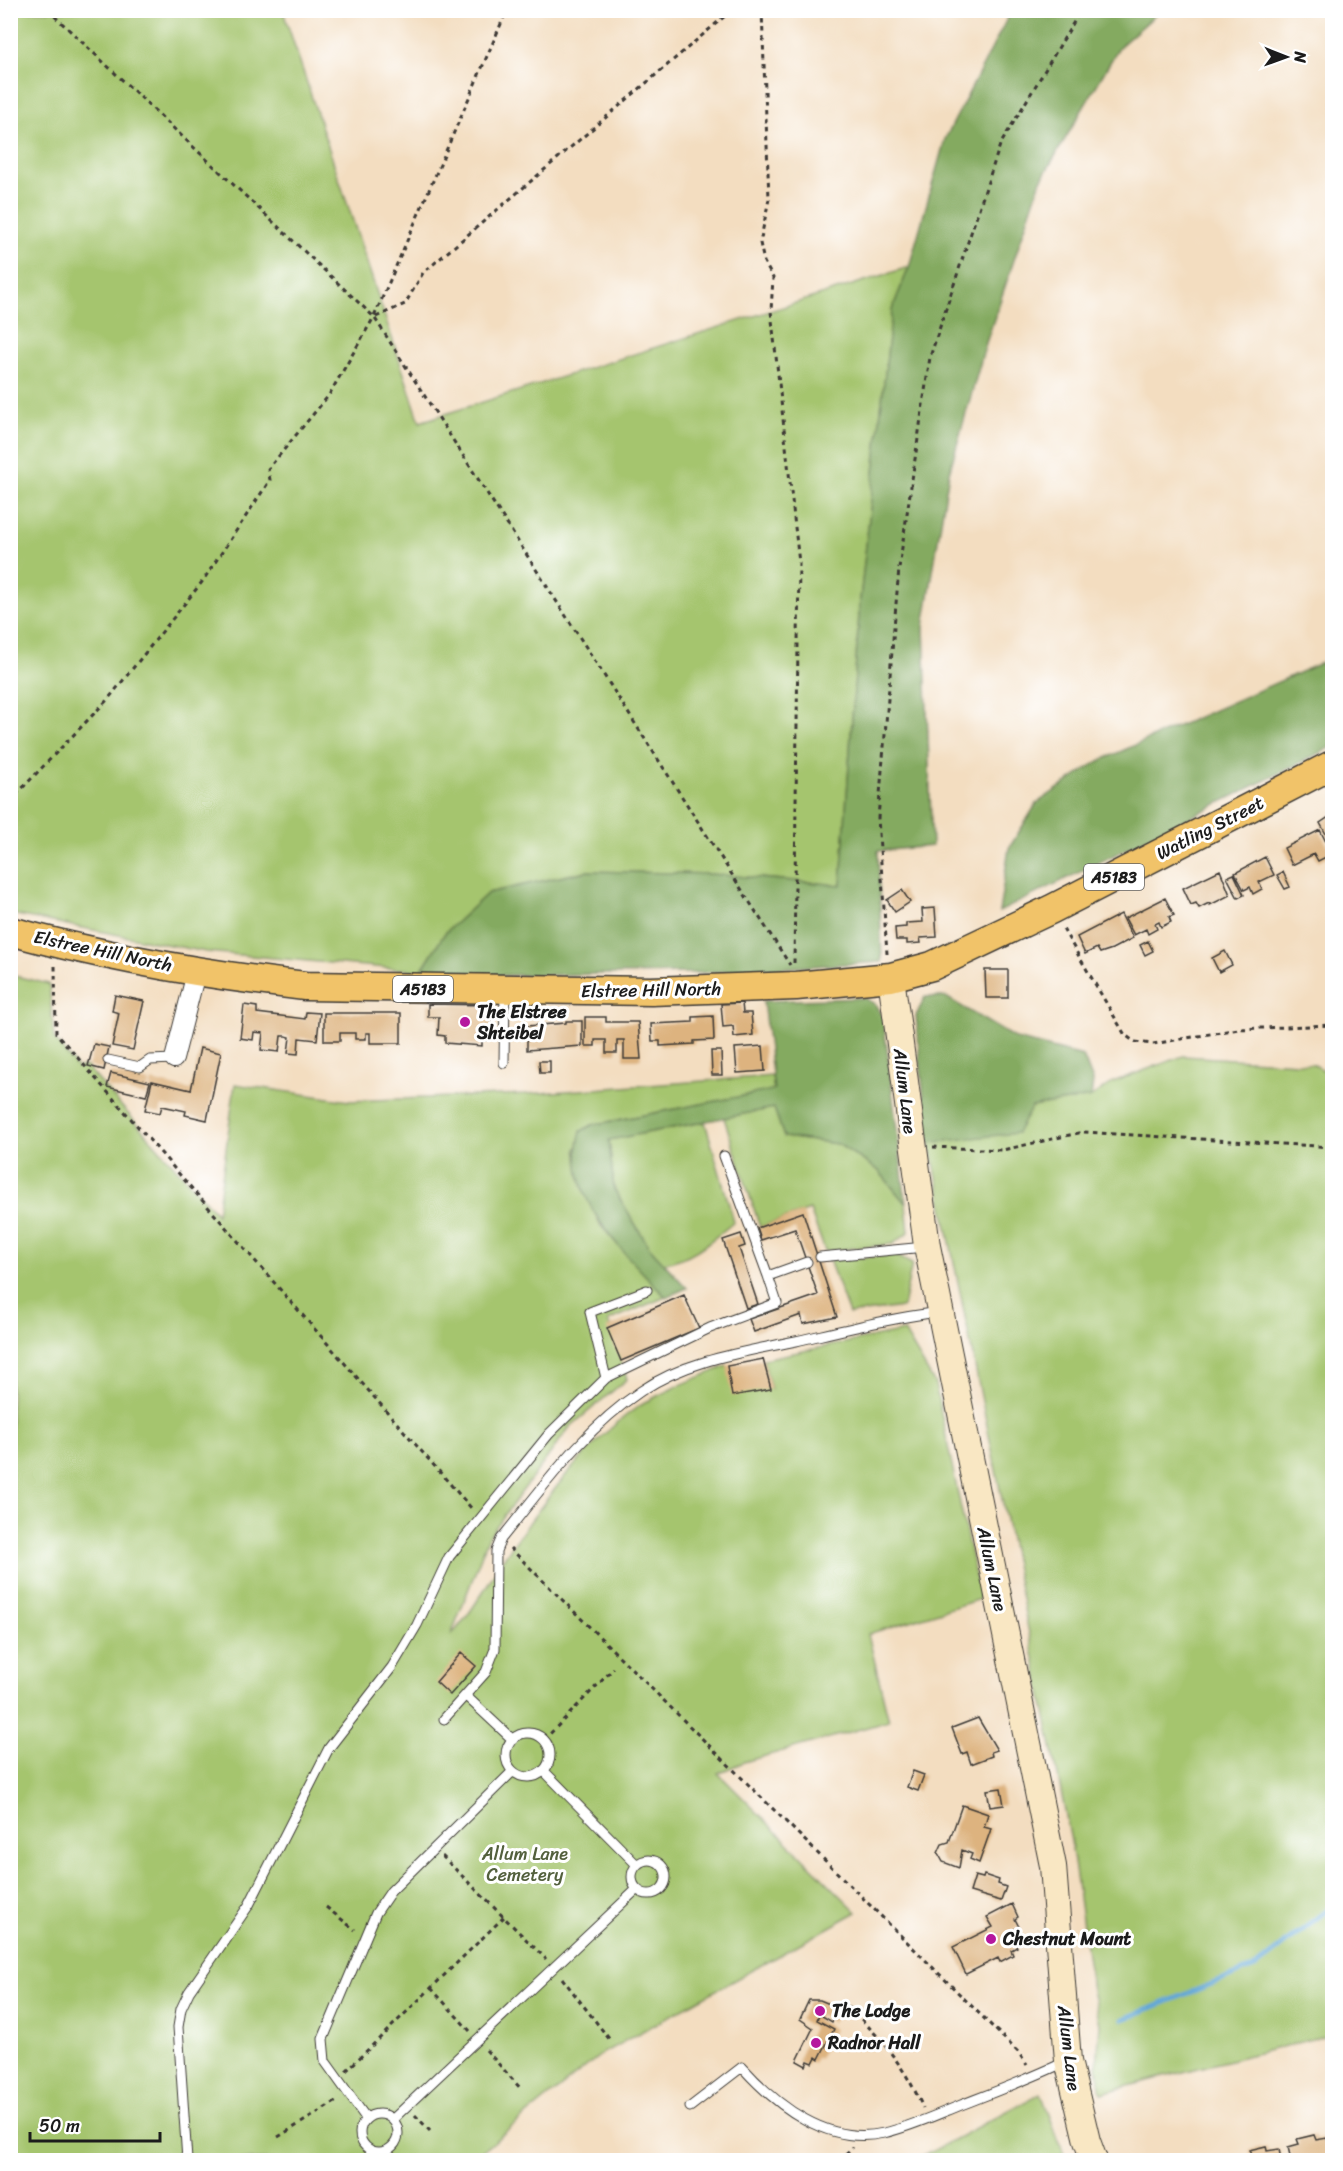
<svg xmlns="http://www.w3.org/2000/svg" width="1343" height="2171" font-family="Sriracha,sans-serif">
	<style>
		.green { fill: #a5c56e; stroke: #607045; stroke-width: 1.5 }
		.forest { fill: #84aa61; stroke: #50633e; stroke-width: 1.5 }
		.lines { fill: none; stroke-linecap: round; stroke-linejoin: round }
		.stream { stroke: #62a7d8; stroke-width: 5 }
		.building { fill: #ddb37f }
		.service-casing { stroke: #3c3935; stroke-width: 11 }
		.minor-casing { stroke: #3c3935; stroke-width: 20 }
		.secondary-casing { stroke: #3c3935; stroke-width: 28 }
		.primary-casing { stroke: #3c3935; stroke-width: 31 }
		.path { stroke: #3c3935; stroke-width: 3; stroke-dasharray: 4.5 4.5; stroke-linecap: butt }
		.service { stroke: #fff; stroke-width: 9 }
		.minor { stroke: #fff; stroke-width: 18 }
		.secondary { stroke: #f9e7c3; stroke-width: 26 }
		.primary { stroke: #f1c369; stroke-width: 28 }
		.poi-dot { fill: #b5179e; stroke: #fff; stroke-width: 2 }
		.labels { text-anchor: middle; stroke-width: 6; stroke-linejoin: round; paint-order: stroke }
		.shield { fill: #fff; stroke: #606060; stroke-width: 1.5 }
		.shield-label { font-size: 16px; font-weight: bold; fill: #1c1c1c }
		.street-label { font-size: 18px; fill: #1c1c1c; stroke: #fff }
		.poi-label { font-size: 18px; font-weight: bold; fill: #1c1c1c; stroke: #fff; text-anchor: start }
		.park-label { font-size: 18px; fill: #53603d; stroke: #fff }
	</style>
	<rect width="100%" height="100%" fill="#fff"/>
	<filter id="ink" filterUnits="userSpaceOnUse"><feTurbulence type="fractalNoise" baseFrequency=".0167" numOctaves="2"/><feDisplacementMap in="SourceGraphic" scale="12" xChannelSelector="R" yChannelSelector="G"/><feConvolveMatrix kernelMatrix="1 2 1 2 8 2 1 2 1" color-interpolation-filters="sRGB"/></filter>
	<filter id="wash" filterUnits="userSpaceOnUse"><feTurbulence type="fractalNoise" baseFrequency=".008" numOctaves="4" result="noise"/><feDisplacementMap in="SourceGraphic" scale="24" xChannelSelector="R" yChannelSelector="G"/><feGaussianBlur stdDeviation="1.35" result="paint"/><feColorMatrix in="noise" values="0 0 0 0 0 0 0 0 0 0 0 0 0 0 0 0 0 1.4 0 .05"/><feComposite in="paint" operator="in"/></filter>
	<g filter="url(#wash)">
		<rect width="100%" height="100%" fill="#f3ddc0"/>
		<path class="green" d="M11 11H283L420 422 909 267 892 310 860 600 841 885 711 874 586 871 488 893 445 933 421 971 206 952 11 914Z
			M11 975 49 984 54 1038 77 1068 86 1066 217 1214 235 1084 349 1101 526 1094 772 1076 774 1090 592 1125 576 1149 581 1181 601 1226 666 1297 608 1321 627 1379 570 1427 489 1536 451 1635C473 1613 490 1578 508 1552 544 1502 582 1448 632 1411 661 1391 695 1379 727 1366L771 1389 763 1359 904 1331 935 1384 980 1599 868 1634 889 1721 744 1762 718 1773 857 1912 603 2053 471 2160H11Z
			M1183 1056 1313 1064 1332 1075V2034L1101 2093 1097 2066 1100 2024 1092 1990 1071 1841 925 1119 1005 1111 1091 1097 1113 1082Z
			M774 1108 784 1137 838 1144 878 1170 906 1204 909 1232 893 1244 825 1251 810 1210 760 1227 724 1118Z
			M705 1122 734 1222C712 1240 692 1259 663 1263L649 1247 614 1189 609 1140Z
			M895 1255 912 1264 903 1307 849 1314 829 1260Z
			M1041 2093 1066 2160H916Z"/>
		<path class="forest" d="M1011 11H1160L1119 47 1041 180 986 343 949 473 924 627 932 846 878 851 882 962 694 973 455 976 421 971 445 933 488 893 587 871 711 874 841 885 860 600 892 310 909 267 945 139Z
			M1332 658V747L999 912 1009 848 1037 803 1097 762Z
			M925 997H946L1016 1039 1083 1056 1093 1081 1091 1097 1032 1107 1017 1133 928 1143 916 1016Z
			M864 998 875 1004 883 1017 906 1204 878 1170 838 1144 784 1137 774 1108 609 1140 614 1189 649 1247 687 1288 666 1297C625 1253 561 1198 581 1131L592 1125 774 1090 763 1001Z"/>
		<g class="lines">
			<path class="stream" d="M1123 2019 1255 1967 1332 1907"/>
		</g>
		<g id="blocks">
			<path class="building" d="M1332 815V842L1331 843 1320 823Z
				M1320 830 1332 854 1318 861 1314 854 1292 865 1284 848Z
				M1265 857 1274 875 1259 882 1262 889 1253 894 1250 887 1244 890 1235 873Z
				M1220 870 1230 895 1210 905 1209 903 1199 908 1196 903 1191 905 1183 888Z
				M1283 872 1290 887 1285 889 1277 875Z
				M1234 874 1244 895 1238 898 1227 877Z
				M902 890 910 902 895 912 887 900Z
				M1165 898 1174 915 1169 917 1171 922 1161 927 1159 922 1155 924 1157 929 1148 934 1146 929 1134 935 1125 918Z
				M935 908 937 937 920 938 921 943 907 944V940H896L895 928 906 927V923L923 922 922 909Z
				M1121 914 1133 938 1112 949 1100 953 1097 948 1085 954 1077 937Z
				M1148 941 1153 951 1145 955 1140 945Z
				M1225 951 1232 965 1219 972 1212 958Z
				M985 970H1008V998H986Z
				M115 995 144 1001 133 1050 112 1046 119 1013 112 1011Z
				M742 1003 743 1013H751L753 1035 734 1037 733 1026 723 1027 721 1004Z
				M428 1004 488 1005V1008L492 1009V1032H487V1040H482V1046L445 1043V1036L438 1035 439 1017H428Z
				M244 1005 257 1007V1013L305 1019 306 1012 320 1013 317 1040 299 1038 298 1054 288 1053 290 1037 286 1036H281L279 1052 261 1050 263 1033 254 1032 253 1040 240 1038Z
				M324 1013H401V1043H370V1033H366V1039H355V1033H340V1041H324Z
				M713 1016 714 1040 694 1041V1044L660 1046V1041H652L651 1024 693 1022V1017Z
				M585 1017H606V1022H638L641 1059H624V1040H617V1053H606V1040H595V1046H585Z
				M566 1021H582V1046L527 1050V1026L566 1023Z
				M94 1044 109 1047 104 1070 88 1066Z
				M763 1046 765 1071 737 1073 735 1048Z
				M200 1048 221 1053 207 1120 185 1115 186 1111 162 1106 160 1113 145 1110 152 1081 191 1090Z
				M711 1051H721L722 1075H712Z
				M539 1061H550V1073H540Z
				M111 1073 150 1082 146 1096 107 1087Z
				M803 1212 837 1317 803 1324 801 1315 754 1332 749 1319 818 1295 795 1229 761 1240 757 1228Z
				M741 1234 745 1246 739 1248 758 1304 746 1308 723 1240Z
				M684 1295 699 1328 621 1361 607 1328Z
				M763 1359 771 1389 732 1396 727 1366Z
				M461 1653 476 1666 450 1695 436 1682Z
				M978 1718 997 1750 991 1752 992 1756 971 1764 967 1752 962 1754 952 1728Z
				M913 1771 924 1775 918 1791 907 1787Z
				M1001 1788 1004 1805 990 1807 987 1790Z
				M962 1805 988 1814 984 1827 991 1829 979 1863 970 1859 972 1854 962 1850 959 1868 943 1862 938 1853 942 1844 949 1842Z
				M984 1875 999 1880 998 1884 1006 1887 1001 1901 970 1892 975 1876 983 1878Z
				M1012 1904 1018 1917 1015 1919 1019 1927 1009 1932 1017 1947 1011 1950 1013 1955 1000 1962 998 1958 966 1974 953 1947 993 1927 987 1917Z
				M809 2000H820L839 2008 832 2022 819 2014 817 2020 834 2029 819 2059 816 2057 813 2063 808 2061 806 2066 797 2061 813 2028 800 2019Z
				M1314 2135 1316 2140 1327 2138 1332 2159 1291 2160 1288 2147 1299 2144 1297 2139Z
				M1266 2146 1267 2151 1279 2149 1281 2160H1240L1239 2158 1251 2155 1249 2150Z"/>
		</g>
	</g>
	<g filter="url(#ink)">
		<use href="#blocks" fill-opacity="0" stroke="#3c3935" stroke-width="1.5"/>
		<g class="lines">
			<defs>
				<path id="service" d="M108 1060 140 1067 150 1060 174 1059
					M504 1063 505 991
					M724 1156 768 1276 807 1262
					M820 1257 925 1247
					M606 1378 590 1312 647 1290
					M466 1696 513 1740
					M444 1719 486 1672 495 1649 496 1551 501 1539C544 1486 584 1429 641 1391 687 1360 744 1352 796 1341 844 1330 891 1318 939 1312
					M506 1755a22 22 0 1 1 44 0a22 22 0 1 1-44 0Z
					M544 1771 637 1865
					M632 1877a17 17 0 1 1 34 0a17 17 0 1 1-34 0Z
					M690 2107 742 2067C777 2106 828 2146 884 2133 910 2127 936 2115 961 2105 997 2091 1032 2078 1067 2061
					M360 2133a19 19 0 1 1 38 0a19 19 0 1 1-38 0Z
					M366 2118 325 2061 323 2039 376 1913 391 1891 513 1771
					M393 2119 637 1889
					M187 2160 178 2027 181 2009 189 1992 249 1905 329 1748 392 1667 417 1625 449 1557 549 1434 606 1378 710 1328 777 1303 768 1276"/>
				<path id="minor" d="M174 1059 197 969"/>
				<path id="secondary" d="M891 977 927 1246 1053 1866 1068 2061 1087 2141 1094 2160"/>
				<path id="primary" d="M10 931C106 957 207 975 305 986L651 991 796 986 891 977 932 966 1052 909 1332 765"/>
			</defs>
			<use href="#service" class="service-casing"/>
			<use href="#minor" class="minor-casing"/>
			<use href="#secondary" class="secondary-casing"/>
			<use href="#primary" class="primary-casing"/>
			<path class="path" d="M48 10 374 317 790 965
				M762 10 769 199 760 243 764 262 773 278 771 311 799 563 794 964
				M376 317 405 304 423 273 732 10
				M10 801 109 698 202 582 270 480 268 469 329 395 374 317 507 10
				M1063 929 1125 1035 1135 1042 1153 1044 1238 1029 1332 1025
				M887 954 878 818 899 568 930 357 1000 145 1081 10
				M55 966 56 1033 472 1509
				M933 1147 1003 1150 1083 1132 1332 1147
				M510 1548 1018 2052 1027 2065
				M544 1740 614 1668
				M442 1856 546 1959
				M326 1907 355 1930
				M562 1978 610 2040
				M431 1988 470 2031
				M848 2007C879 2034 907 2070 923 2108
				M486 2050 522 2090
				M346 2071 504 1917
				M415 2115 430 2131
				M278 2137 337 2101
				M839 2160 853 2147"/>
			<use href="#service" class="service"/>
			<use href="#minor" class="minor"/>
			<use href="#secondary" class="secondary"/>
			<use href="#primary" class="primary"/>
		</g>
	</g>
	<g class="poi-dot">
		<circle cx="465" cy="1022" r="6"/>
		<circle cx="991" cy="1939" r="6"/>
		<circle cx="820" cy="2011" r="6"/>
		<circle cx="816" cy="2043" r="6"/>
	</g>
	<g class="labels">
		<g class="shield">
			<rect x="1084" y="864" width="60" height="26" rx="4.5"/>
			<rect x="393" y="976" width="60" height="26" rx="4.5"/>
		</g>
		<g class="shield-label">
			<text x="1114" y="883">A5183</text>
			<text x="423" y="995">A5183</text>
		</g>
		<g class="street-label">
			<text transform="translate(1210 828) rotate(-27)" y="6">Watling Street</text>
			<text transform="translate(103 951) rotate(12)" y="6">Elstree Hill North</text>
			<text transform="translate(651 990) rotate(-1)" y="6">Elstree Hill North</text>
			<text transform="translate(905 1091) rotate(83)" y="6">Allum Lane</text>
			<text transform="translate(992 1569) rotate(78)" y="6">Allum Lane</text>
			<text transform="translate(1069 2048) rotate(83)" y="6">Allum Lane</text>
		</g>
		<g class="poi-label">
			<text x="477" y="1018">The Elstree<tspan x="477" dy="21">Shteibel</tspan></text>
			<text x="1003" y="1945">Chestnut Mount</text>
			<text x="832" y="2017">The Lodge</text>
			<text x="828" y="2049">Radnor Hall</text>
		</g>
		<g class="park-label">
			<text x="525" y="1860">Allum Lane<tspan x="525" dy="21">Cemetery</tspan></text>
		</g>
	</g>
	<rect width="1343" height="2171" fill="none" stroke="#fff" stroke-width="36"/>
	<g transform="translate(1286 57) rotate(91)" stroke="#ffffff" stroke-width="4.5" paint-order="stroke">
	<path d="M0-4.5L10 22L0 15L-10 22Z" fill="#1c1c1c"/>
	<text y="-9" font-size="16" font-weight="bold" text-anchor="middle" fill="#1c1c1c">N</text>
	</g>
	<path d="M30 2132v9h130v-9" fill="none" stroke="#1c1c1c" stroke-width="3"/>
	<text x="39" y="2132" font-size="18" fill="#1c1c1c" stroke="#ffffff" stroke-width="4.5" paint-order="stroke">50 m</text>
</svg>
